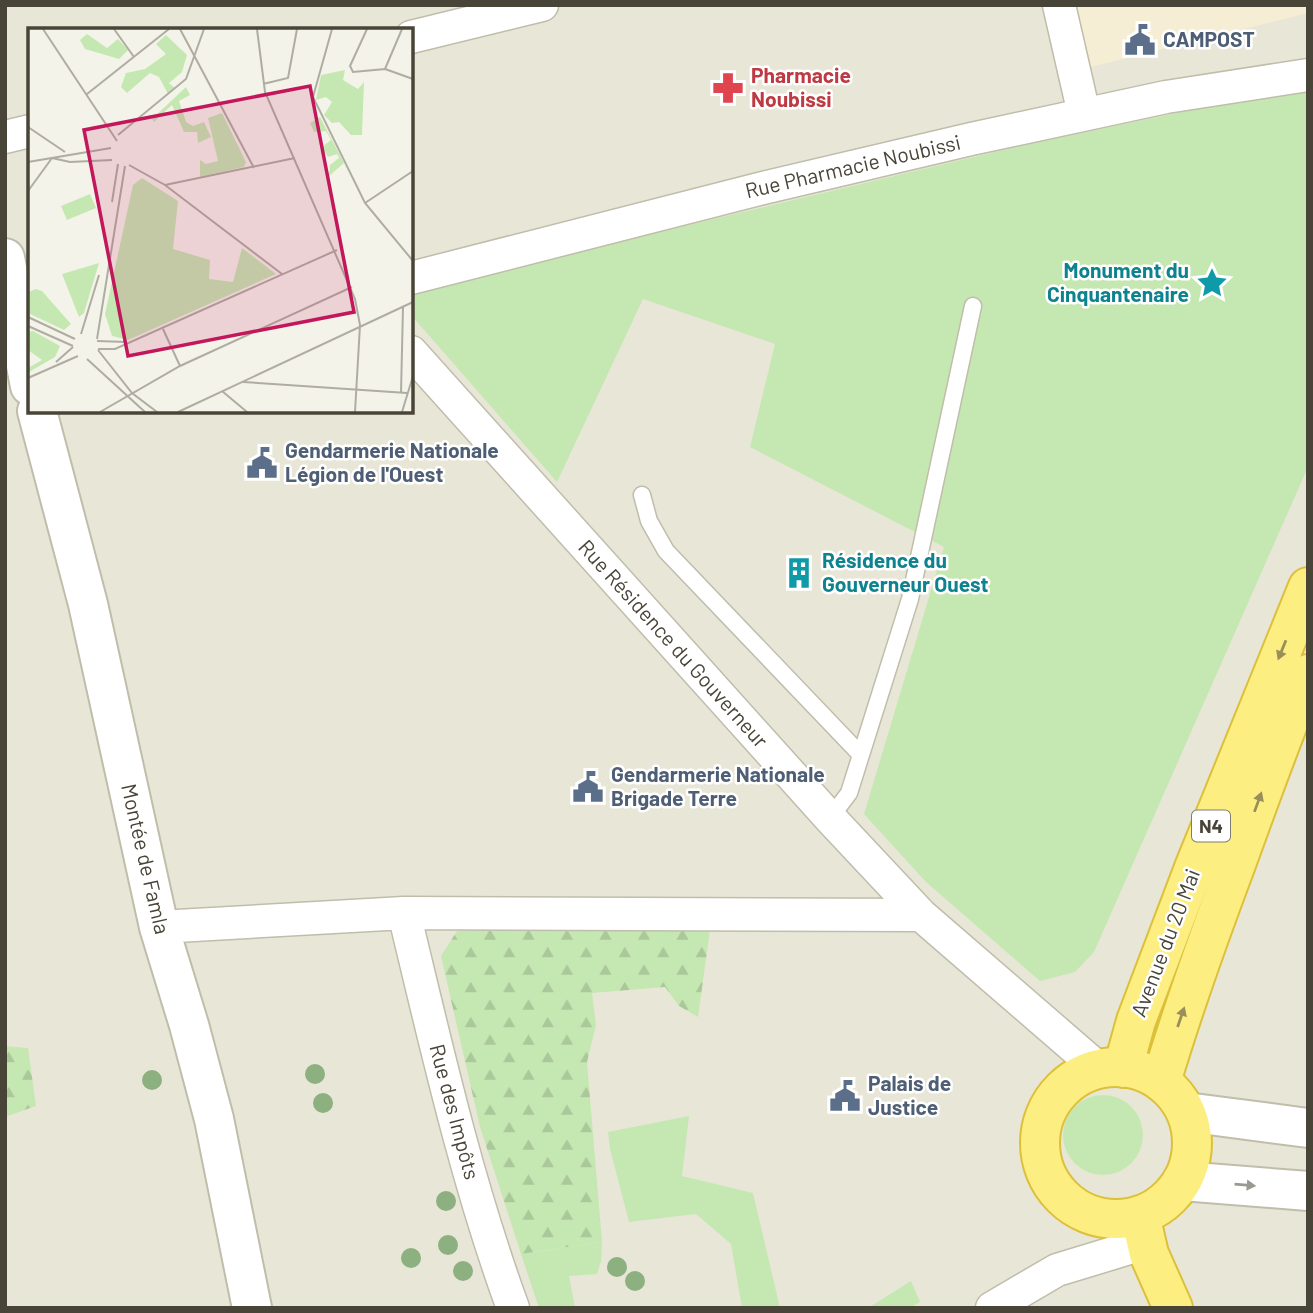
<svg xmlns="http://www.w3.org/2000/svg" width="1313" height="1313" font-family="Barlow,sans-serif">
	<style>
		.residential { fill: #e8e6d7; fill-rule: evenodd }
		.commercial { fill: #f6eed4 }
		.green { fill: #c5e8b2 }
		.forest { fill: url(#forest-firs) }
		.lines { fill: none; stroke-linecap: round; stroke-linejoin: round }
		.service-casing { stroke: #c0bdab; stroke-width: 19 }
		.minor-casing { stroke: #c0bdab; stroke-width: 35 }
		.tertiary-casing { stroke: #c0bdab; stroke-width: 42 }
		.trunk-casing { stroke: #ddc03a; stroke-width: 42 }
		.service { stroke: #fff; stroke-width: 16 }
		.minor { stroke: #fff; stroke-width: 32 }
		.tertiary { stroke: #fff; stroke-width: 38 }
		.trunk { stroke: #fdee82; stroke-width: 38 }
		.tree { fill: #8db080 }
		.oneway { fill: #999059 }
		.oneway2 { fill: #9a9891 }
		.labels { text-anchor: middle; stroke-width: 5; stroke-linejoin: round; paint-order: stroke }
		.shield { fill: #fff; stroke: #7f7c73; stroke-width: 2 }
		.shield-label { font-size: 19px; font-weight: bold; fill: #484437 }
		.service-label { font-size: 21px; font-weight: bold; fill: #4e5e75; stroke: #fff; text-anchor: start }
		.health-label { font-size: 21px; font-weight: bold; fill: #be3a42; stroke: #fff; text-anchor: start }
		.street-label { font-size: 21px; fill: #484437; stroke: #fff }
		.culture-label { font-size: 21px; font-weight: bold; fill: #0d838f; stroke: #fff; text-anchor: end }
		.inset-road { fill: none; stroke: #afada2; stroke-width: 2 }
		.view { fill: #c2185b; fill-opacity: 0.15; stroke: #c2185b; stroke-width: 3.5 }
		.inset-edge { fill: none; stroke: #484437; stroke-width: 3.5 }
	</style>
	<defs>
		<pattern id="forest-firs" width="22" height="20" patternUnits="userSpaceOnUse" patternTransform="scale(1.75)"><rect width="22" height="20" fill="#c5e8b2"/><path d="M5 1l3.5 6h-7zM16 11l3.5 6h-7z" fill="#abc89a"/></pattern>
	</defs>
	<rect width="100%" height="100%" fill="#f4f3e9"/>
	<path class="residential" d="M5 5H1308V1308H5ZM30 30H411V411H30Z"/>
	<path class="commercial" d="M1071 5H1308V13L1090 67Z"/>
	<path class="green" d="M1294 88 1308 94V467L1094 952 1075 972 1040 981 926 882 864 814 944 547 750 447 775 344 643 299 557 482 411 315V291L1020 146Z
		M1063 1135a40 40 0 1 1 80 0a40 40 0 1 1-80 0Z
		M689 1116 682 1176 753 1193 780 1308H742L731 1244 696 1214 629 1222 610 1149 608 1132Z
		M602 1242 601 1261 597 1274 569 1276 575 1308H539L521 1254Z
		M911 1281 920 1302 910 1308H868Z"/>
	<path class="forest" d="M711 923 698 1017 679 1006 665 987 592 993 596 1025 587 1062 602 1242 521 1254 480 1127 441 956 457 931 523 927Z
		M5 1046 28 1048 36 1106 5 1117Z"/>
	<g class="lines">
		<defs>
			<path id="service" d="M642 495 649 521 666 551 861 755
				M830 818 849 793 910 599 973 306"/>
			<path id="minor" d="M1059 5 1084 114
				M411 37 542 5
				M5 137 30 131
				M411 278 763 188 971 139 1166 97 1308 75
				M411 352 830 818 921 915 1099 1069
				M404 913C436 1045 466 1180 513 1308
				M159 927 404 913 921 915
				M992 1308 1057 1270 1126 1249"/>
			<path id="tertiary" d="M5 258 30 386
				M37 411 88 604 159 927 189 1025 214 1119 252 1308
				M1186 1112 1308 1128
				M1182 1181 1308 1191"/>
			<path id="trunk" d="M1040 1143a76 76 0 1 1 152 0a76 76 0 1 1-152 0Z
				M1123 1068 1136 1021 1194 868 1308 587
				M1161 1082C1183 1008 1209 936 1236 864 1259 800 1282 736 1308 674
				M1140 1215 1149 1254 1173 1308"/>
		</defs>
		<use href="#service" class="service-casing"/>
		<use href="#minor" class="minor-casing"/>
		<use href="#tertiary" class="tertiary-casing"/>
		<use href="#trunk" class="trunk-casing"/>
		<use href="#service" class="service"/>
		<use href="#minor" class="minor"/>
		<use href="#tertiary" class="tertiary"/>
		<use href="#trunk" class="trunk"/>
	</g>
	<g class="tree">
		<circle cx="315" cy="1074" r="10"/>
		<circle cx="152" cy="1080" r="10"/>
		<circle cx="323" cy="1103" r="10"/>
		<circle cx="446" cy="1201" r="10"/>
		<circle cx="448" cy="1245" r="10"/>
		<circle cx="411" cy="1258" r="10"/>
		<circle cx="617" cy="1267" r="10"/>
		<circle cx="463" cy="1271" r="10"/>
		<circle cx="635" cy="1281" r="10"/>
	</g>
	<defs><path id="oneway-solid" d="M-6-.8H1V-3.2L6.5 0L1 3.2V.8H-6Z" transform="scale(1.75)"/></defs>
	<g class="oneway">
		<use href="#oneway-solid" transform="translate(1282 650) rotate(112)"/>
		<use href="#oneway-solid" transform="translate(1258 802) rotate(-70)"/>
		<use href="#oneway-solid" transform="translate(1181 1017) rotate(-71)"/>
	</g>
	<use class="oneway2" href="#oneway-solid" transform="translate(1245 1185) rotate(5)"/>
	<defs>
		<symbol id="civic-bare" viewBox="-9 -9 18 18"><path d="M-.6-6.5H3V-4.5H.6V-3L4-1V1h2V6H-6V1h2V-1L-.6-3ZM-1.2 2.5V6h2.4V2.5Z" fill="#5c6f8a" stroke="#fff" stroke-width="2.5" paint-order="stroke"/></symbol>
		<symbol id="pharmacy-bare" viewBox="-9 -9 18 18"><path d="M-2-6h4v4h4v4h-4v4h-4v-4h-4v-4h4Z" fill="#e0444e" stroke="#fff" stroke-width="2.5" paint-order="stroke"/></symbol>
		<symbol id="sight-bare" viewBox="-9 -9 18 18"><path d="M0-6L1.8-2.2L6-1.7L2.9 1.2L3.7 5.4L0 3.3L-3.7 5.4L-2.9 1.2L-6-1.7L-1.8-2.2Z" fill="#0f9aa8" stroke="#fff" stroke-width="2.5" paint-order="stroke"/></symbol>
		<symbol id="building-bare" viewBox="-9 -9 18 18"><path d="M-4-6H4V6H1V3H-1V6H-4ZM-2.5-4.3h1.7v1.8h-1.7ZM.8-4.3h1.7v1.8H.8ZM-2.5-1h1.7V.8h-1.7ZM.8-1h1.7V.8H.8Z" fill="#0f9aa8" stroke="#fff" stroke-width="2.5" paint-order="stroke"/></symbol>
	</defs>
	<g fill-rule="evenodd">
		<use href="#civic-bare" x="1118" y="18" width="44" height="44"/>
		<use href="#pharmacy-bare" x="706" y="66" width="44" height="44"/>
		<use href="#sight-bare" x="1190" y="261" width="44" height="44"/>
		<use href="#civic-bare" x="240" y="441" width="44" height="44"/>
		<use href="#building-bare" x="777" y="551" width="44" height="44"/>
		<use href="#civic-bare" x="566" y="765" width="44" height="44"/>
		<use href="#civic-bare" x="823" y="1074" width="44" height="44"/>
	</g>
	<g class="labels">
		<rect class="shield" x="1192" y="810.5" width="38" height="31" rx="5"/>
		<g class="shield-label">
			<text x="1211" y="833">N4</text>
		</g>
		<g class="service-label">
			<text x="1163" y="47">CAMPOST</text>
			<text x="285" y="458">Gendarmerie Nationale<tspan x="285" dy="24">Légion de l'Ouest</tspan></text>
			<text x="611" y="782">Gendarmerie Nationale<tspan x="611" dy="24">Brigade Terre</tspan></text>
			<text x="868" y="1091">Palais de<tspan x="868" dy="24">Justice</tspan></text>
		</g>
		<g class="health-label">
			<text x="751" y="83">Pharmacie<tspan x="751" dy="24">Noubissi</tspan></text>
		</g>
		<g class="street-label">
			<text transform="translate(853 167) rotate(-13)" y="7">Rue Pharmacie Noubissi</text>
			<text transform="translate(673 644) rotate(48)" y="7">Rue Résidence du Gouverneur</text>
			<text transform="translate(145 859) rotate(77)" y="7">Montée de Famla</text>
			<text transform="translate(1166 943) rotate(-69)" y="7">Avenue du 20 Mai</text>
			<text transform="translate(454 1112) rotate(75)" y="7">Rue des Impôts</text>
		</g>
		<g class="culture-label">
			<text x="1189" y="278">Monument du<tspan x="1189" dy="24">Cinquantenaire</tspan></text>
			<text x="822" y="568" text-anchor="start">Résidence du<tspan x="822" dy="24">Gouverneur Ouest</tspan></text>
		</g>
	</g>
	<g transform="translate(28 28)">
		<rect width="385" height="385" fill="#f4f3e9"/>
		<path d="M158 59 162 67 151 73 158 94 165 98 176 94 183 109 170 115 169 104H156L144 77 126 94 124 91ZM114 150 150 173 145 221 182 232 181 251 205 254 214 220 248 246 100 312 84 308 77 286 105 157ZM62 166 68 180 39 192 33 178ZM71 235 56 285 51 289 34 246ZM8 261 14 263 43 296 36 302 0 285V264ZM5 303 32 318 27 329 1 344 0 340 14 332 0 322V304Z" fill="#c5e8b2"/>
		<path d="M59 6 79 20 90 11 100 22 91 31 57 21 52 12ZM138 7 159 27 154 44 141 55 147 60 140 66 131 49 122 45 99 65 93 59 98 45 117 41 138 26 128 16ZM317 42 315 52 330 61 336 54 334 107H323L311 94 304 95 296 87 304 74 298 69 288 72 293 47ZM194 85 218 134 216 139 172 149V132L178 136 190 133 180 90ZM292 89 316 135 301 148 302 137 311 130 309 126 300 129 294 119 303 112 298 103 286 104 282 95Z" fill="#c5e8b2"/>
		<path class="inset-road" d="M15 1 89 113M86 1 106 29M152 1 226 140M229 1 237 64 327 271 332 297 327 384M304 1 285 69 337 175 385 233M339 1 322 38 325 44 357 41 374 1M357 41 385 51M235 56 260 50 269 1M59 66 141 1M0 99 37 124M90 107 158 51 176 1M24 130 42 134 84 132M0 134 83 120M101 137 137 157 254 246M137 157 267 130M0 163 24 130M84 174 90 136M337 175 385 143M0 289 47 311M0 298 45 318M135 301 152 338M53 306 71 247M69 311 97 138M69 313 99 314M70 321H87L309 222M70 322 104 365 129 384M59 331 117 384M28 334 45 319M0 350 50 328M215 354 379 365M194 363 219 384M373 365 375 279M72 384 152 338 324 259M150 384 385 274M374 384 385 348"/>
		<path class="view" d="M282 58 326 284 100 328 56 102Z"/>
		<rect width="385" height="385" class="inset-edge"/>
	</g>
	<rect width="1313" height="1313" fill="none" stroke="#484437" stroke-width="14"/>
</svg>
